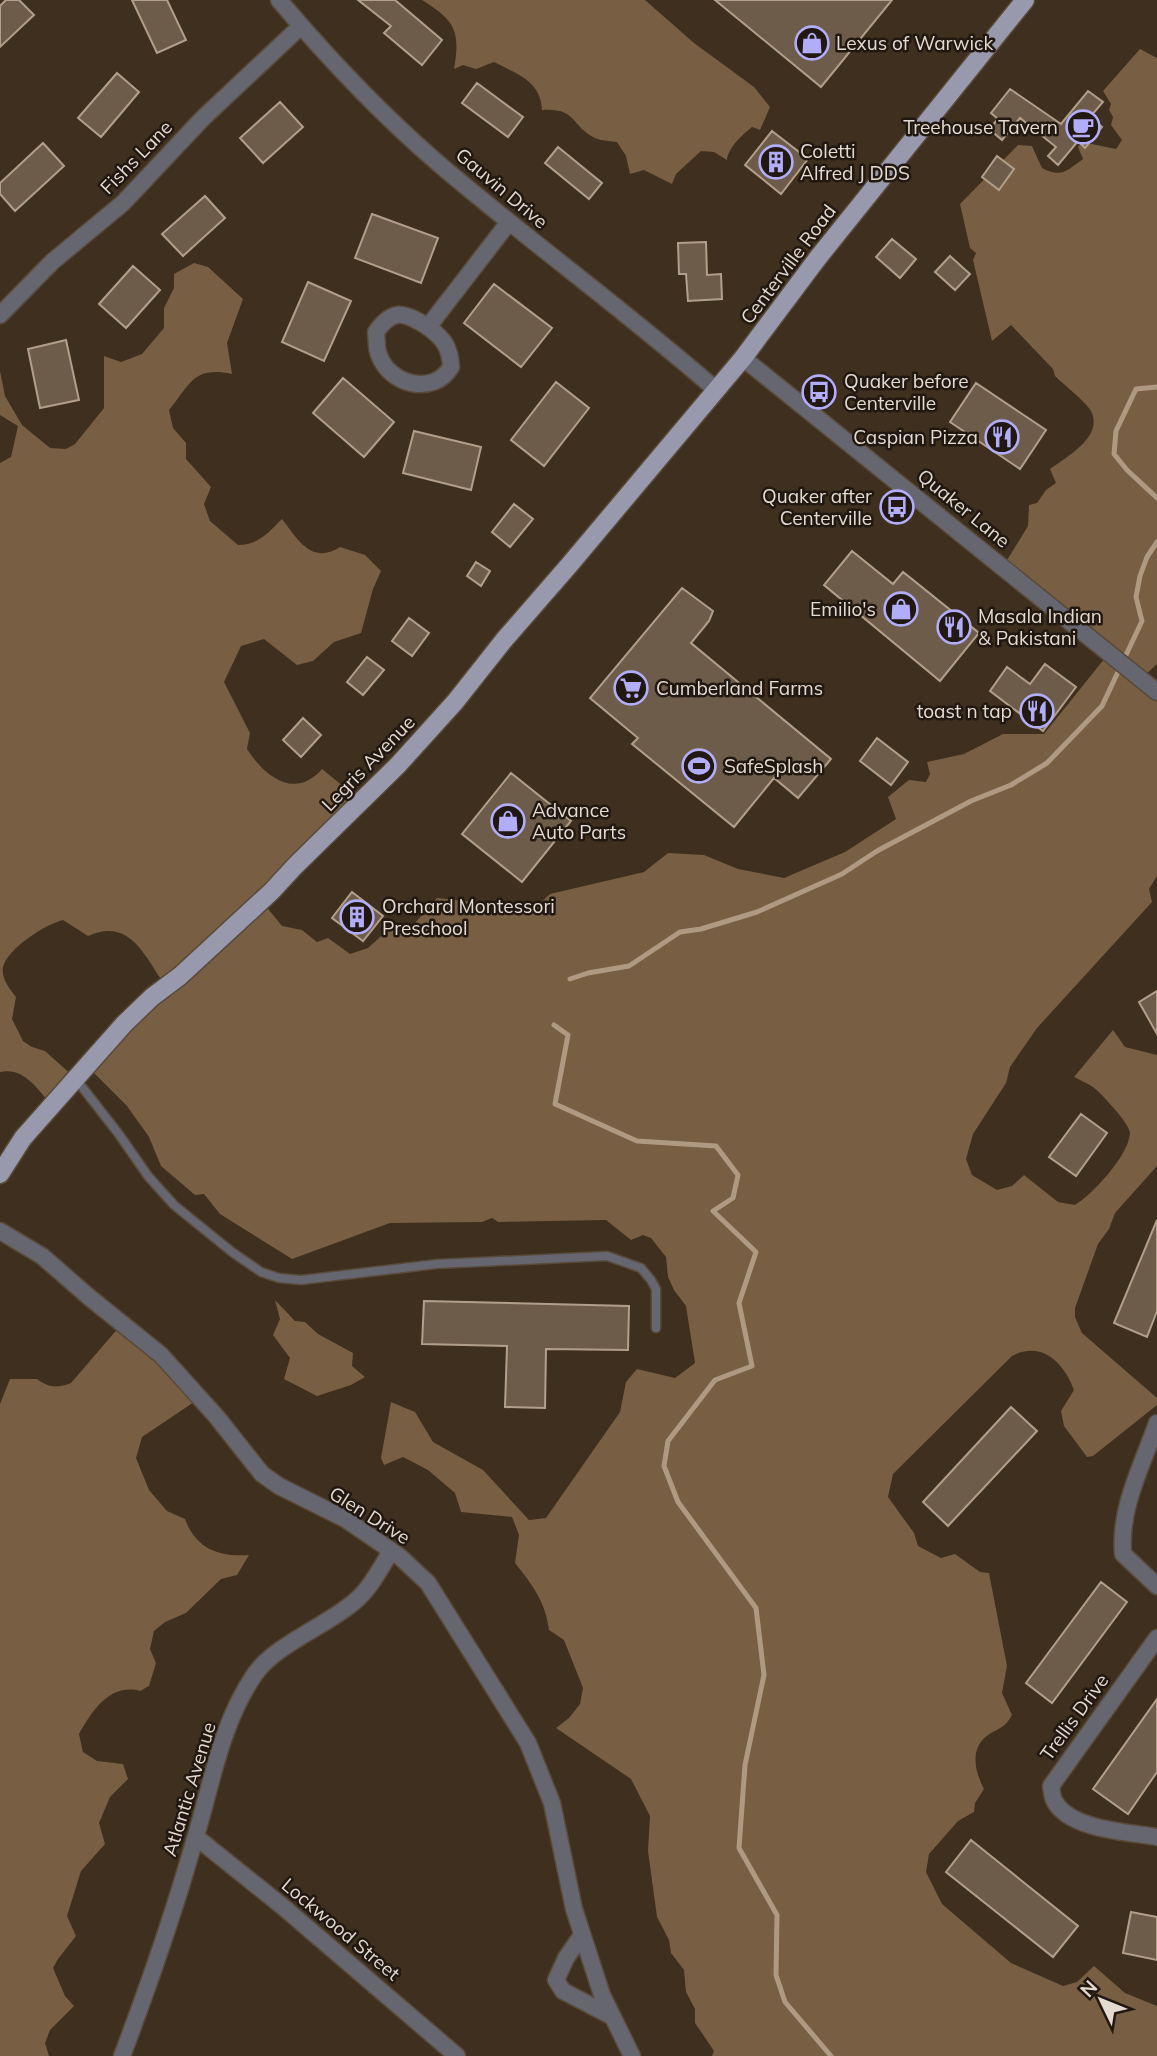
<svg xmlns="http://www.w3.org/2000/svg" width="1157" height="2056" font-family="Mulish,sans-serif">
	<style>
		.forest { fill: #785e42 }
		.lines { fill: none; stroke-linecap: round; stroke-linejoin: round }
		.stream { stroke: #af9982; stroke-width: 5 }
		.building { fill: #6e5c4a; stroke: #b29f8b; stroke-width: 2 }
		.lane-casing { stroke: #594a3a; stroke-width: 11 }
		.street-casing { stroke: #594a3a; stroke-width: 19 }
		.primary-casing { stroke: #594a3a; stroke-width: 21 }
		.lane { stroke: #666670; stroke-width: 8 }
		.street { stroke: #666670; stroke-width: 16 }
		.primary { stroke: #9999ae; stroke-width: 18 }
		.labels { text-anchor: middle; stroke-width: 5; stroke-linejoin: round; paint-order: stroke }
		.poi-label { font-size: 19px; fill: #e5dad0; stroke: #201811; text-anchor: start }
		.street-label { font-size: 19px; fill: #e5dad0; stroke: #201811 }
	</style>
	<rect width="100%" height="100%" fill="#3e2f1e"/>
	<path class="forest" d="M422 0H645L694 43 754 87 770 107 760 130 752 127C742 135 728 148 727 160L714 152 701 151 676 174 672 184 644 170 630 174 626 156 617 142C611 141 601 141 595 138 570 126 578 108 542 110 541 81 517 74 494 62L476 69 463 65 454 69C461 30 454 20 422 0Z
		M1140 49 1157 58V664L1144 676 1157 691V876L1149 889 1152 902 1037 1028 1010 1067 1006 1083 973 1134 966 1159 972 1175 997 1190 1012 1186 1024 1175 1058 1202 1075 1205C1093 1194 1129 1155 1130 1133 1130 1124 1100 1092 1093 1087 1087 1083 1080 1080 1074 1077L1113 1030 1125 1047 1157 1055V1166L1115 1213 1109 1229 1098 1244 1075 1308V1317L1082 1333 1157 1398V1405L1093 1456 1087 1457 1064 1426 1061 1411 1074 1390C1064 1363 1042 1340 1012 1356L893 1474 888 1497 914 1533 918 1546 941 1558 955 1554 980 1572 989 1573 1007 1666 1002 1693 1012 1715C1006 1726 1002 1727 991 1733 969 1746 974 1770 984 1789L975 1803 974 1812 958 1821 929 1854 926 1872 942 1904 1011 1963 1063 1986 1077 1982 1094 1966 1125 1993 1157 2006V2056H712L714 2051 695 2023V2009L686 1992 684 1970 671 1953 669 1940 657 1917 648 1851 650 1816 631 1779 556 1728 569 1718 580 1704 583 1688 564 1640 549 1630C546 1603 532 1584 515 1563L519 1535 512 1517 461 1512 455 1493 428 1470 403 1457 384 1465 381 1458 391 1402 415 1412 433 1442 483 1470 529 1520 546 1518 620 1412 626 1382 637 1369 675 1378 695 1363 686 1306 674 1290 668 1277 666 1257 651 1238 643 1235 631 1240 606 1220 498 1222 492 1218 482 1222 390 1223 292 1259 220 1214 204 1194 195 1195 161 1166 149 1137 127 1106 87 1066 162 981C143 952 128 918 88 936L63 920C46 924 8 948 3 967 1 979 10 989 16 997L12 1019 23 1041 32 1047 45 1051 73 1076 51 1104C36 1088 24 1067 0 1072V463L11 457 18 426 0 415V371L5 396 22 425 50 448 66 449 75 444 104 408V356L121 362 142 354 164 328V308L174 288V274L194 263 208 267 243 299 227 343 232 374C194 366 191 383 169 410L173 428 186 443V459L211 487 204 504 210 521 238 545C258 545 268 533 282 519 298 540 312 565 340 547L365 555 381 571 373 589 361 633 334 642 313 661 297 665 264 639 241 646 224 682 250 733 247 749C265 777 295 800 322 769L355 796 260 899 282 926 302 930 317 942 328 938 350 954 368 948 392 926 414 924 437 898 535 908 550 894 644 872 668 853 704 855 738 869 784 878 845 852 896 819 888 797 909 780 926 782 930 774 927 762 964 754 1003 734H1044L1105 658 1004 565 1028 526 1029 505 1037 503 1046 490 1056 483 1050 469C1066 457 1104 437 1091 411 1085 401 1064 385 1055 376L1053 369 1011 325 992 341 973 260 976 253 970 248 960 204 1018 145 1032 146 1042 168C1062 178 1066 171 1083 159L1078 147 1082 142 1116 149 1122 140 1111 125 1113 117 1109 110 1111 104 1103 91Z
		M275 1300 295 1321 305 1322 318 1334 353 1353 352 1366 365 1377 351 1385 317 1396 284 1379 290 1358 273 1335 280 1319Z
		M120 1326 200 1398 142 1437 136 1458 149 1490 167 1511 185 1519C196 1549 219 1557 249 1555L237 1575 221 1579 186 1613 165 1622 154 1631 150 1649 156 1663 149 1686 140 1691C110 1683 92 1711 79 1734L83 1752 97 1761 123 1764 128 1779 110 1797 99 1823 105 1844 81 1871 67 1916 76 1936 58 1959 53 1968 65 1996 74 2006 50 2030 45 2043 49 2056H0V1404L10 1379H37C48 1388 59 1388 71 1383Z"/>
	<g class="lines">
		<path class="stream" d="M1157 387 1136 389 1116 431 1114 454 1127 470 1157 498
			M570 979 588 973 629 966 680 932 701 929 757 912 842 874 877 851 971 801 1011 785 1047 763 1102 706 1142 621 1136 597 1140 576 1147 557 1157 542
			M554 1025 568 1035 555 1104 637 1141 716 1146 738 1175 733 1198 713 1211 756 1252 739 1303 752 1366 715 1380 668 1441 664 1466 678 1502 756 1608 764 1675 745 1765 739 1848 777 1915 776 1975 785 2002 831 2056"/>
	</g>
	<path class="building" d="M6 0H19L34 15 0 47V6Z
		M132 0H167L186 40 157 53Z
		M358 0H395L442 40 422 65 384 33 391 26Z
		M715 0H892L821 87Z
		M117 73 139 92 101 137 78 118Z
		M477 83 523 117 508 137 462 103Z
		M1010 89 1061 124 1088 91 1103 102 1090 117 1102 127 1085 148 1078 141 1058 165 1048 156 1056 147 1020 118 1002 140 989 129 998 119 991 113Z
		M280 102 303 127 263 163 240 138Z
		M772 131 808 159 781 194 745 165Z
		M43 143 64 166 15 211 0 194V183Z
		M558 147 602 183 589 199 545 163Z
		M997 156 1014 169 999 190 982 177Z
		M205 196 225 218 183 256 162 234Z
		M372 214 438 238 421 283 355 258Z
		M892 239 916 259 900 278 876 257Z
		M706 242 707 275 721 274 722 299 688 301 686 274H679L678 243Z
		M950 256 970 274 955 290 935 272Z
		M133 266 160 290 126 328 99 304Z
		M308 282 351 301 324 361 282 342Z
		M494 284 552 328 521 367 464 323Z
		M66 340 79 400 40 408 28 349Z
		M343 378 394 422 364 457 313 413Z
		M556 382 589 408 544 466 511 440Z
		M976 383 1046 430 1020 469 950 422Z
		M414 431 481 447 471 490 403 473Z
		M514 504 533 519 510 547 492 532Z
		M852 551 893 584 903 572 979 633 940 681 824 585Z
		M476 562 490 571 481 586 467 576Z
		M682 588 713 611 709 621 691 643 831 759 798 798 774 778 734 827 632 744 638 738 590 698Z
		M409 618 429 633 412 656 392 641Z
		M367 657 384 670 363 695 347 682Z
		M1045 664 1076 687 1043 731 990 691 1007 667 1030 684Z
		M303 718 321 735 301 757 283 740Z
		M877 738 908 762 891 785 860 761Z
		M511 773 571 821 522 882 462 834Z
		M352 892 383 916 363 941 332 918Z
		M1157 991V1034L1139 1002Z
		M1081 1114 1107 1133 1076 1176 1049 1157Z
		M1157 1220V1311L1147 1337 1114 1323Z
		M424 1301 629 1306 628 1350 546 1349 545 1408 505 1407 507 1346 422 1344Z
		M1011 1407 1037 1431 948 1526 923 1502Z
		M1101 1582 1127 1602 1052 1703 1026 1683Z
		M1157 1699V1772L1128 1814 1093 1789Z
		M971 1840 1078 1926 1053 1957 946 1872Z
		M1131 1912 1157 1917V1960L1123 1953Z"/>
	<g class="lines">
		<defs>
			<path id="lane" d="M75 1078 118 1133 148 1176 174 1205 232 1252 261 1272 279 1278 301 1280 437 1264 607 1256 641 1268 651 1280 656 1289V1328"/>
			<path id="street" d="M279 0C328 58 381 114 439 164 529 241 626 311 715 389
				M0 315 52 262 123 203 203 118 301 26
				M428 327C444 339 450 347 451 367 433 397 389 384 379 355 376 348 377 340 376 332 394 307 405 313 428 327L509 222
				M743 358 1157 692
				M0 1231 42 1256 89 1297 161 1355 216 1416 262 1474 279 1486 345 1519 370 1536 399 1556 428 1583 528 1743 552 1803 574 1909 602 1995 632 2056
				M1157 1423C1142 1466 1119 1508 1123 1554L1157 1586
				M1157 1638 1051 1786C1052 1791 1052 1798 1055 1802 1071 1830 1129 1832 1157 1837
				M196 1837 282 1906 457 2056
				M582 1935 566 1958 556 1980 563 1991 613 2017
				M122 2056C149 1985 174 1912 195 1839 212 1783 221 1723 255 1674 275 1645 326 1626 354 1602 370 1589 380 1569 391 1551"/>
			<path id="primary" d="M0 1174 23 1138 124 1024 152 997 180 976 272 891 295 866 398 765 455 702 504 640 571 563 743 358 817 259 1025 0"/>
		</defs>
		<use href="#lane" class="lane-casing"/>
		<use href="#street" class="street-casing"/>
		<use href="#primary" class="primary-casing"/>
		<use href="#lane" class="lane"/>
		<use href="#street" class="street"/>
		<use href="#primary" class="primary"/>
	</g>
	<defs>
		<symbol id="shop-ring" viewBox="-11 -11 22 22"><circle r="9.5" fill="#201811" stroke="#b2adf9" stroke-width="1.5"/><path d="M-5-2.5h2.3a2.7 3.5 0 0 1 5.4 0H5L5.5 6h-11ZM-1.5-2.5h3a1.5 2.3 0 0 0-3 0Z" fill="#b2adf9"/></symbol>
		<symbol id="cafe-ring" viewBox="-11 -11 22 22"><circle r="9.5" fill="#201811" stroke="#b2adf9" stroke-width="1.5"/><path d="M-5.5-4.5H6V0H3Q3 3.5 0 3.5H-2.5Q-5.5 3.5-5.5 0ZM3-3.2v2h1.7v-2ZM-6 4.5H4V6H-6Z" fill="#b2adf9"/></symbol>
		<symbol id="building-ring" viewBox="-11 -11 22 22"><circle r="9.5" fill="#201811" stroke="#b2adf9" stroke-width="1.5"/><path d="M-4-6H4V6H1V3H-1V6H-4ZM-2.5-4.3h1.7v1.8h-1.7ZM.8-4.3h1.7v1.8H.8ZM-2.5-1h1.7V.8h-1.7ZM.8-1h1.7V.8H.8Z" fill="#b2adf9"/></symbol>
		<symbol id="bus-ring" viewBox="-11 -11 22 22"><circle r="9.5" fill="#201811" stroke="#b2adf9" stroke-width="1.5"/><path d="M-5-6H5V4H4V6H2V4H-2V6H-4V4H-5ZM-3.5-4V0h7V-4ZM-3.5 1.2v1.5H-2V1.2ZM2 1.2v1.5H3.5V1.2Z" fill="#b2adf9"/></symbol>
		<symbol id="restaurant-ring" viewBox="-11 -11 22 22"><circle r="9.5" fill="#201811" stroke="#b2adf9" stroke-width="1.5"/><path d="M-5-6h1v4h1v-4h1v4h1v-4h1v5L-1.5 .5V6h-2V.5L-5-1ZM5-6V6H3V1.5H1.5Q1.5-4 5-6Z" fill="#b2adf9"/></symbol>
		<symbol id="supermarket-ring" viewBox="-11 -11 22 22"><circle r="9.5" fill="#201811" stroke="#b2adf9" stroke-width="1.5"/><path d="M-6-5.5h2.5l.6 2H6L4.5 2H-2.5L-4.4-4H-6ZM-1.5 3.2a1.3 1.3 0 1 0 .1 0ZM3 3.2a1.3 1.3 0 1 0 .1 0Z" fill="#b2adf9"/></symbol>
		<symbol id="stadium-ring" viewBox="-11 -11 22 22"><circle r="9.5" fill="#201811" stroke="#b2adf9" stroke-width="1.5"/><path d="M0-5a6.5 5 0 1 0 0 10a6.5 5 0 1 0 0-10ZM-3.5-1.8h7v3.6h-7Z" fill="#b2adf9"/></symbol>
	</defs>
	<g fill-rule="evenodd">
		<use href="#shop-ring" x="793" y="24" width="38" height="38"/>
		<use href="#cafe-ring" x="1064" y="108" width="38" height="38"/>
		<use href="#building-ring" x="757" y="143" width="38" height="38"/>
		<use href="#bus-ring" x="800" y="373" width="38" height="38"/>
		<use href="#restaurant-ring" x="983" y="418" width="38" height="38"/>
		<use href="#bus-ring" x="878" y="488" width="38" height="38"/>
		<use href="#shop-ring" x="882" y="590" width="38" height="38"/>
		<use href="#restaurant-ring" x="935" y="608" width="38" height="38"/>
		<use href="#supermarket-ring" x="612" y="669" width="38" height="38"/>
		<use href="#restaurant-ring" x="1018" y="692" width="38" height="38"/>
		<use href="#stadium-ring" x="680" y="747" width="38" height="38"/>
		<use href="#shop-ring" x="489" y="802" width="38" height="38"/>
		<use href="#building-ring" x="338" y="898" width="38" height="38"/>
	</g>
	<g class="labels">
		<g class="poi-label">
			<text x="836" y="50">Lexus of Warwick</text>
			<text x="1058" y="134" text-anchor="end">Treehouse Tavern</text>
			<text x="800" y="158">Coletti<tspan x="800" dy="22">Alfred J DDS</tspan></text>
			<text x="844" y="388">Quaker before<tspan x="844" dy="22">Centerville</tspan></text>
			<text x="978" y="444" text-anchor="end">Caspian Pizza</text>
			<text x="872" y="503" text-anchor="end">Quaker after<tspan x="872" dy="22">Centerville</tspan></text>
			<text x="876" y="616" text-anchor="end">Emilio's</text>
			<text x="978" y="623">Masala Indian<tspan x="978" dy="22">&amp; Pakistani</tspan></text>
			<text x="656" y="695">Cumberland Farms</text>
			<text x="1012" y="718" text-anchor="end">toast n tap</text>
			<text x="724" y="773">SafeSplash</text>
			<text x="532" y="817">Advance<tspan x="532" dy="22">Auto Parts</tspan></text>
			<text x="382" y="913">Orchard Montessori<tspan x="382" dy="22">Preschool</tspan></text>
		</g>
		<g class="street-label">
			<text transform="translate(136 157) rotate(-46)" y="7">Fishs Lane</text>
			<text transform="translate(502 188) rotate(40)" y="7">Gauvin Drive</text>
			<text transform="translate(788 264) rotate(-53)" y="7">Centerville Road</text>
			<text transform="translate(964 508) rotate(39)" y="7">Quaker Lane</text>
			<text transform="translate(368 763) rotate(-46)" y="7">Legris Avenue</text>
			<text transform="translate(370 1515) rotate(32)" y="7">Glen Drive</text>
			<text transform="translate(1074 1717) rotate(-54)" y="7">Trellis Drive</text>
			<text transform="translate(189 1789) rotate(-73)" y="7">Atlantic Avenue</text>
			<text transform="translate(341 1929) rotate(40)" y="7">Lockwood Street</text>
		</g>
	</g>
	<g transform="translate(1101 2000) rotate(313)" stroke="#201811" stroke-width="5" paint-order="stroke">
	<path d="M0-5L12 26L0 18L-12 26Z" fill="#e5dad0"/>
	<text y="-10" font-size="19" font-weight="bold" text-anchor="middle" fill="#e5dad0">N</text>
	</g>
</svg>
